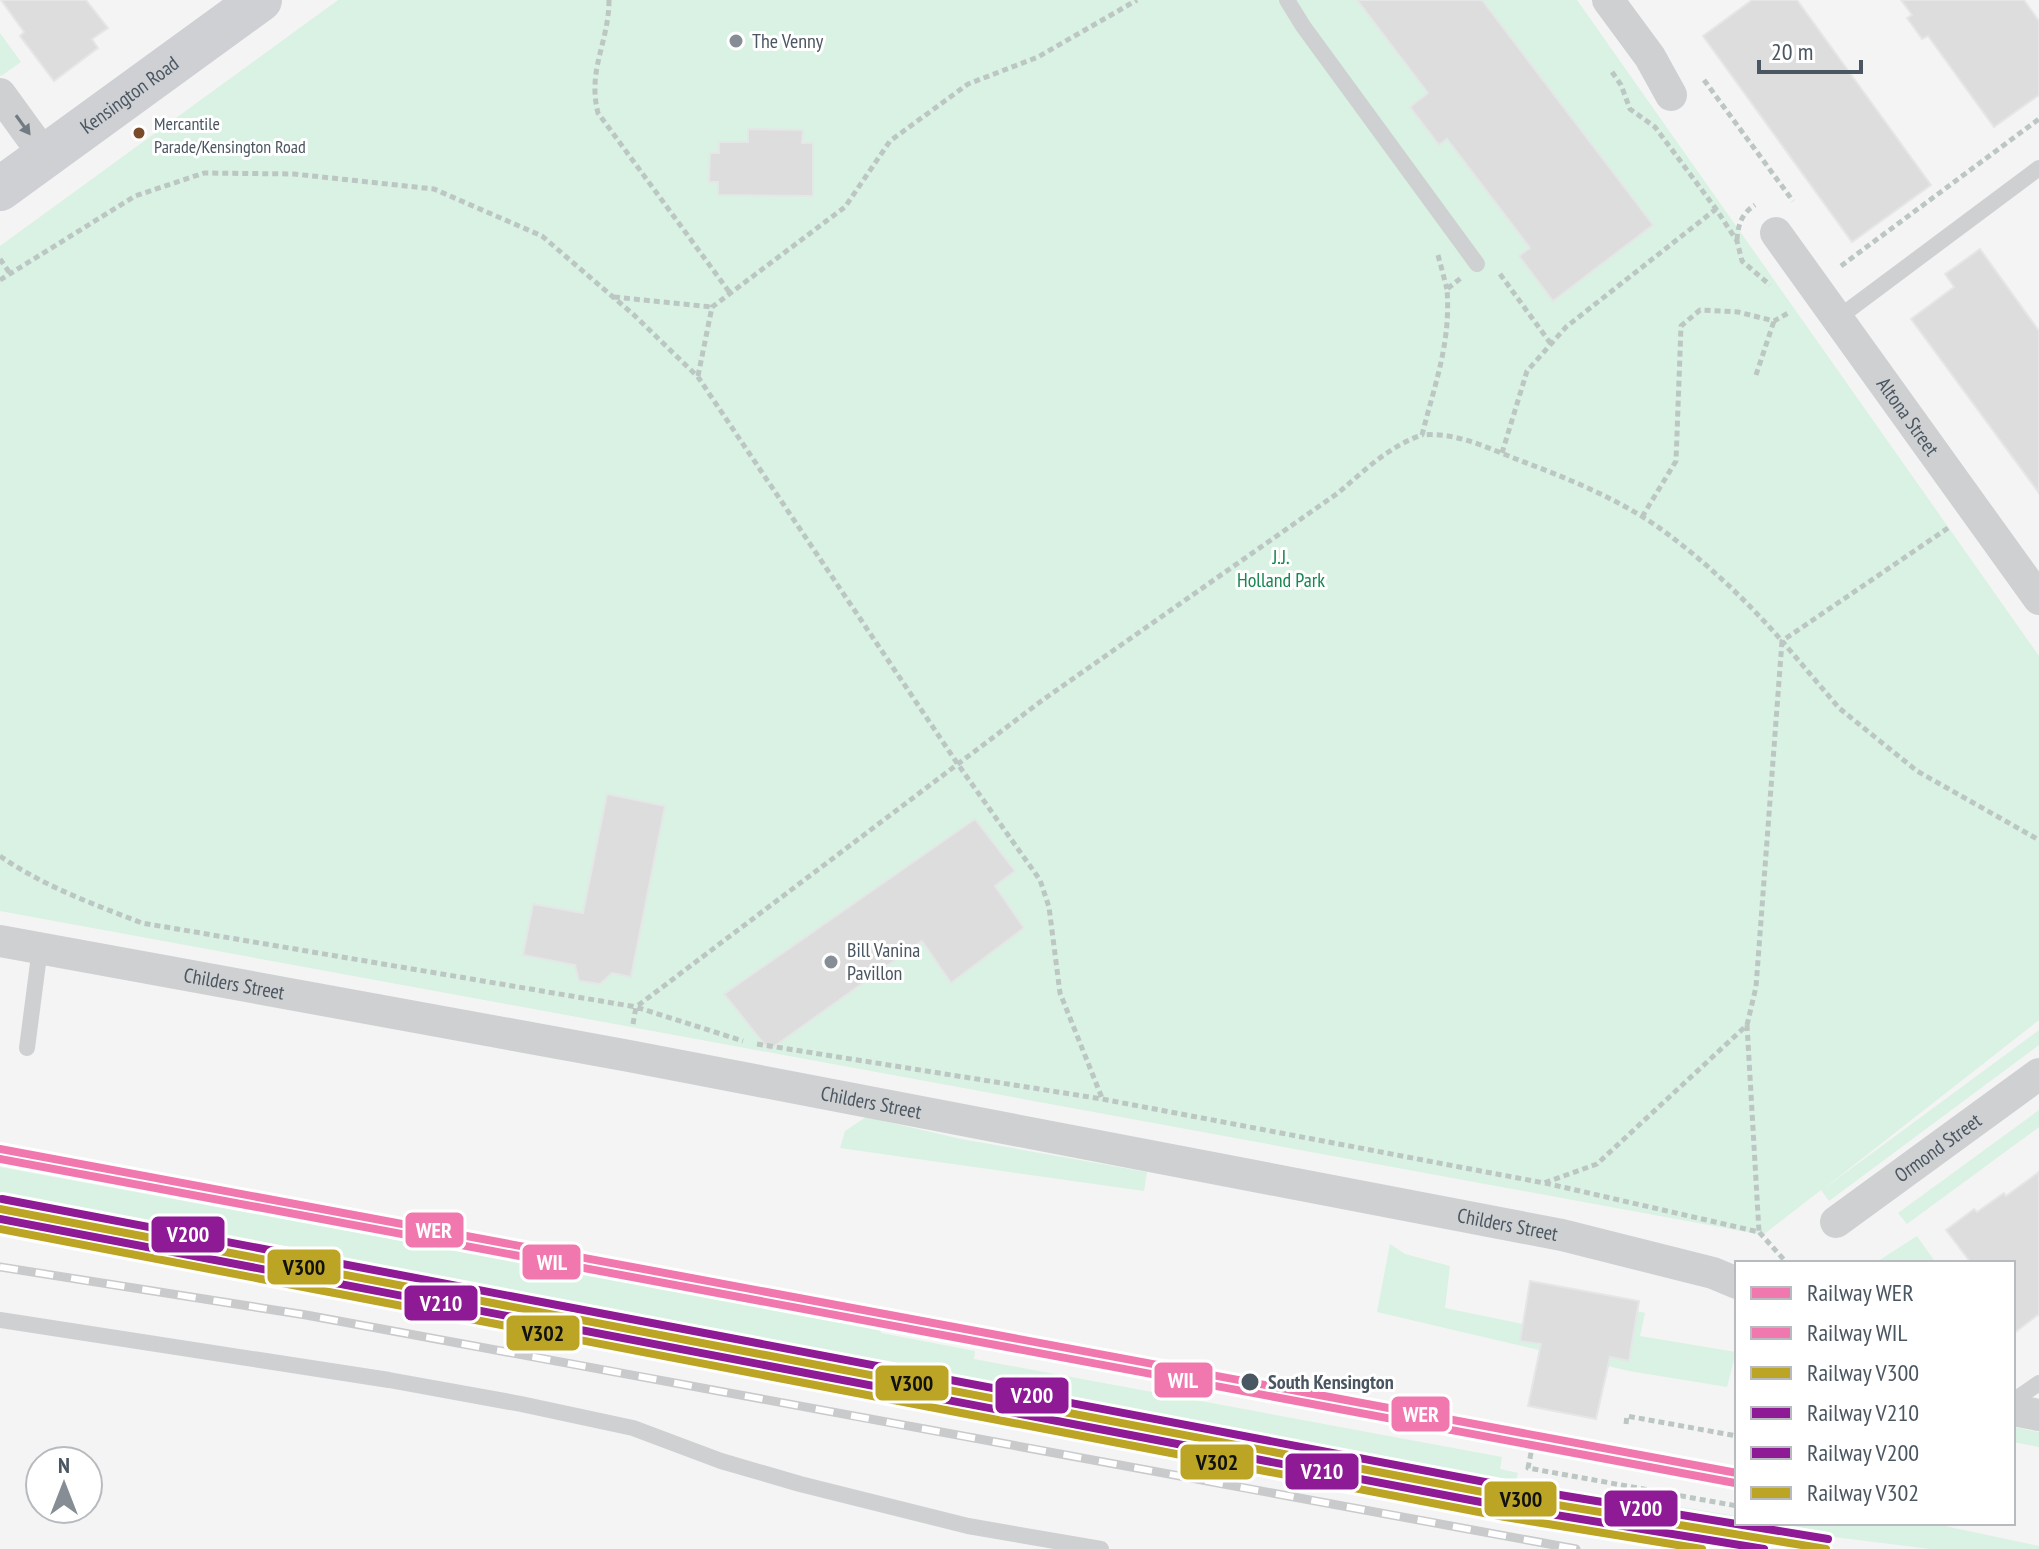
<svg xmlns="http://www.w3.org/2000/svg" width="2039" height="1549" font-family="'PT Sans Narrow',sans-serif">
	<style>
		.green { fill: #d9f2e3 }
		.building { fill: #ddddde; stroke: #e5e6e7; stroke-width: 2 }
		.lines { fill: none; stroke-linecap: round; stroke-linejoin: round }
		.path { stroke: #bcc7c4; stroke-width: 5; stroke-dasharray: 6 4; stroke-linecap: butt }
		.lane { stroke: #ced0d2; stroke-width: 16 }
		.street { stroke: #ced0d2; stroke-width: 32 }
		.secondary { stroke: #ced0d4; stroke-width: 44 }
		.rail-casing { stroke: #c9cacc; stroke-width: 9 }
		.rail { stroke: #fff; stroke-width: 6; stroke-dasharray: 18; stroke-linecap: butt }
		.rail-1-casing { stroke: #fff; stroke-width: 14 }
		.rail-2-casing { stroke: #fff; stroke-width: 14 }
		.rail-3-casing { stroke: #fff; stroke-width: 14 }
		.rail-4-casing { stroke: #fff; stroke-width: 14 }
		.rail-5-casing { stroke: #fff; stroke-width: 14 }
		.rail-6-casing { stroke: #fff; stroke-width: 14 }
		.rail-1 { stroke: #f178af; stroke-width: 8 }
		.rail-2 { stroke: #f178af; stroke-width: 8 }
		.rail-3 { stroke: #bca424; stroke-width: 8 }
		.rail-4 { stroke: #8f1a95; stroke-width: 8 }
		.rail-5 { stroke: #8f1a95; stroke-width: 8 }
		.rail-6 { stroke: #bca424; stroke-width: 8 }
		.oneway { fill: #727b83 }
		.poi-dot { fill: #868d94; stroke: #fff; stroke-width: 3 }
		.bus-dot { fill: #7a4b2a; stroke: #fff; stroke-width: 3 }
		.stop-dot { fill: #4a5661; stroke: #fff; stroke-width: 3 }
		.labels { text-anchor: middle; stroke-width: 6; stroke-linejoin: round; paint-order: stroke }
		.bus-label { font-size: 18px; fill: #4a5661; stroke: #fff; text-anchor: start }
		.poi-label { font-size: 20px; fill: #4a5661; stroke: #fff; text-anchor: start }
		.street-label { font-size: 20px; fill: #4a5661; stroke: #fff }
		.park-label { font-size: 20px; fill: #17864f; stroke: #fff }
		.stop-label { font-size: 20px; font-weight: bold; fill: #4a5661; stroke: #fff; text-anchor: start }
		.line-badge { stroke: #fff; stroke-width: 3 }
		.badge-label { font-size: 22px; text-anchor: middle; font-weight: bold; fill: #fff }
		.pale-badge-label { font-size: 22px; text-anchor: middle; font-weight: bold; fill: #111 }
	</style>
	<rect width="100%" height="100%" fill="#f4f4f4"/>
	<path class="green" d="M338 0H1577L2039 656V1020L1822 1190 2039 1030V1045L1829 1201 1821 1190 1763 1235 0 911V246Z
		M0 33 21 62 1 76 0 75Z
		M2039 1110V1127L1907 1224 1898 1213Z
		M866 1117 961 1139 1147 1172 1144 1191 840 1148 845 1131Z
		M0 1167 880 1329 881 1333 975 1351 974 1359 1502 1457 1500 1469 1518 1473 1516 1481 1737 1516V1523H1931L2039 1546V1549H1930L1705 1521 1086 1407 0 1195Z
		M1917 1236 1936 1263H1875Z
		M1390 1244 1405 1254 1450 1266 1445 1308 1523 1324 1520 1341 1628 1361 1637 1311 1645 1313 1640 1336 1736 1352 1727 1387 1629 1371 1377 1312Z
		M2013 1427 2039 1432V1447L2013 1442Z"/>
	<path class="building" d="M1 0H86L108 28 92 39 98 48 54 81 20 36 24 32Z
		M1357 0H1482L1653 225 1553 301 1519 256 1530 248 1447 139 1439 145 1410 107 1428 93Z
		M1752 0H1797L1931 185 1852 242 1703 36Z
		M1901 0H2024L2039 21V95L1994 127 1928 36 1922 39 1907 18 1912 15Z
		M748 129 803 130 802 143H813V196L718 195V182H709L710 153H719V142H748Z
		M1980 249 2039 331V493L1911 319 1954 287 1945 274Z
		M607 794 665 806 631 977 612 973 600 984 579 981 575 965 523 955 533 904 583 913Z
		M975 819 1015 871 995 886 1024 928 951 983 922 941 769 1050 724 994Z
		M2039 1172V1314L2013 1334V1263H1971L1946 1230 1974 1209 1977 1212 2004 1193 2006 1196Z
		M1530 1281 1639 1301 1629 1361 1610 1357 1596 1419 1528 1406 1541 1344 1520 1341Z"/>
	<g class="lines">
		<path class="path" d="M609 0C609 42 587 70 598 113L730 293
			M1612 72 1621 85 1630 109 1655 127 1716 209 1737 241 1742 261 1770 285
			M1704 80 1793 201
			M1737 240C1738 225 1741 214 1755 205
			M1438 255 1447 289
			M0 259 9 272
			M1841 266 2039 119
			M1500 274 1551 344
			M0 280 135 196 204 173 294 174 434 189 542 236 634 315 698 377 957 763 1040 880 1049 907 1060 993 1102 1098
			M614 297 712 307
			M1756 375 1774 321
			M698 376 712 307 845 207 890 141 968 84 1038 57 1137 0
			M1502 453 1527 371 1566 327 1716 209
			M1642 517 1676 461 1681 326 1700 310 1738 312 1774 321 1790 312
			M1948 528 1782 641 1839 708 1917 771 2039 840
			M0 856C43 886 93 904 142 923L636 1007 743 1041
			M633 1024 636 1007 1044 699 1338 493C1364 471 1389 446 1422 435 1435 383 1451 343 1447 289L1461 278
			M1747 1025 1759 1232
			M757 1044 1102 1099 1544 1183 1597 1164 1747 1025 1756 987 1782 641C1747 601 1708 564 1665 532 1622 500 1567 478 1516 459 1486 447 1455 432 1422 435
			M1545 1183 1759 1232 1787 1263
			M1626 1424 1627 1416 1737 1436
			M1533 1443 1528 1468 1737 1506"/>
		<path class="lane" d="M1287 0 1303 26 1477 264
			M1838 318 2039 168
			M27 1048 40 948
			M0 1320 389 1380 521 1404 633 1428 721 1461 800 1484 968 1526 1101 1549
			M2013 1401 2039 1383"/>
		<g class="street">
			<path d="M1608 0 1650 57 1671 95"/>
			<path d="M0 94 45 156"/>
			<path id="s1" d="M1776 233 2039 599"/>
			<path id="s2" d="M0 941 629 1056 1562 1235 1713 1273 1737 1283"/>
			<path id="s3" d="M1836 1222 2039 1074"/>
			<path d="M2013 1410 2039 1415"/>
		</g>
		<path class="secondary" id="s4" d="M0 189 260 0"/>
		<defs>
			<path id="rail" d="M0 1267 306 1315 1576 1549"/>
		</defs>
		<use href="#rail" class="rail-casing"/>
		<use href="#rail" class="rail"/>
		<defs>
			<path id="rail-1" d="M0 1149 1737 1473"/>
			<path id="rail-2" d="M0 1159 1735 1483"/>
			<path id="rail-3" d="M0 1209 1509 1497 1826 1549"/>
			<path id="rail-4" d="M0 1219 1507 1507 1764 1549"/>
			<path id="rail-5" d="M2 1199 1511 1487 1828 1539"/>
			<path id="rail-6" d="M0 1229 1505 1517 1702 1549"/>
		</defs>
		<use href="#rail-1" class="rail-1-casing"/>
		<use href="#rail-2" class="rail-2-casing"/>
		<use href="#rail-3" class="rail-3-casing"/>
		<use href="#rail-4" class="rail-4-casing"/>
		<use href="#rail-5" class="rail-5-casing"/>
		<use href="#rail-6" class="rail-6-casing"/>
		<use href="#rail-1" class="rail-1"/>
		<use href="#rail-2" class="rail-2"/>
		<use href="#rail-3" class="rail-3"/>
		<use href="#rail-4" class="rail-4"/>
		<use href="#rail-5" class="rail-5"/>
		<use href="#rail-6" class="rail-6"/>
	</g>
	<defs><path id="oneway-solid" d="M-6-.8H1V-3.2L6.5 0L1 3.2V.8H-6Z" transform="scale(2)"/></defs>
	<use class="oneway" href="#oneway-solid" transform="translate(23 125) rotate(54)"/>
	<g class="poi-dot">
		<circle cx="736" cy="41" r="8"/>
		<circle cx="831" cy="962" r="8"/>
	</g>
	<circle class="bus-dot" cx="139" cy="133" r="7"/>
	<circle class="stop-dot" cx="1250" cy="1382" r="10"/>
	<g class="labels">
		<g class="bus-label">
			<text x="154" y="130">Mercantile<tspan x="154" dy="23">Parade/Kensington Road</tspan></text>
		</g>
		<g class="poi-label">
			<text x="752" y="48">The Venny</text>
			<text x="847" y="957">Bill Vanina<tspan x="847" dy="23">Pavillon</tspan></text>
		</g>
		<g class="street-label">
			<text dy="7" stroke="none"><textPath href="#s4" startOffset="160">Kensington Road</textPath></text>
			<text dy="7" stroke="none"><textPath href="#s1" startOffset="226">Altona Street</textPath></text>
			<text dy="7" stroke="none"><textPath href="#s2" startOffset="238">Childers Street</textPath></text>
			<text dy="7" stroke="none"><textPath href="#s2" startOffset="886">Childers Street</textPath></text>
			<text dy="7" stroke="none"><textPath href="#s3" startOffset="126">Ormond Street</textPath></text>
			<text dy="7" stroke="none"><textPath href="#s2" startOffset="1534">Childers Street</textPath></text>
		</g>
		<g class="park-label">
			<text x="1281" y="564">J.J.<tspan x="1281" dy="23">Holland Park</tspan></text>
		</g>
		<g class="stop-label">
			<text x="1268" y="1389">South Kensington</text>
		</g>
	</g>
	<g class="line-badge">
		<rect x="404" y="1211" width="61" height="38" rx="8" fill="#f178af"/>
		<rect x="150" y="1215" width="76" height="39" rx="8" fill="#8f1a95"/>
		<rect x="521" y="1243" width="61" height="38" rx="8" fill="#f178af"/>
		<rect x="266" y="1248" width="76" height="38" rx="8" fill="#bca424"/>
		<rect x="403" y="1284" width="76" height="38" rx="8" fill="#8f1a95"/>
		<rect x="505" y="1314" width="76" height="38" rx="8" fill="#bca424"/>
		<rect x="1153" y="1361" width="61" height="38" rx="8" fill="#f178af"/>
		<rect x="874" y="1364" width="76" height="38" rx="8" fill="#bca424"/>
		<rect x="994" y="1376" width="76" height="39" rx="8" fill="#8f1a95"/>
		<rect x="1390" y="1395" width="61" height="38" rx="8" fill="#f178af"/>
		<rect x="1179" y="1443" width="76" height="38" rx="8" fill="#bca424"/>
		<rect x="1284" y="1452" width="76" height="39" rx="8" fill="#8f1a95"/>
		<rect x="1483" y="1480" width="75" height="38" rx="8" fill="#bca424"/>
		<rect x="1603" y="1489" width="76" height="39" rx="8" fill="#8f1a95"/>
	</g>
	<g class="badge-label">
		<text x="434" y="1238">WER</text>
		<text x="188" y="1242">V200</text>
		<text x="552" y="1270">WIL</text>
		<text x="441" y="1311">V210</text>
		<text x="1183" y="1388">WIL</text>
		<text x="1032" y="1403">V200</text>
		<text x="1421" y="1422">WER</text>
		<text x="1322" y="1479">V210</text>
		<text x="1641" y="1516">V200</text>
	</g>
	<g class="pale-badge-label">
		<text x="304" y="1275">V300</text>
		<text x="543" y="1341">V302</text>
		<text x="912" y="1391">V300</text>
		<text x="1217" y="1470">V302</text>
		<text x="1521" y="1507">V300</text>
	</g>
	<rect x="1735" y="1261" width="280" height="264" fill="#ffffff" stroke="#b7bbc0" stroke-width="2"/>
	<rect x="1751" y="1287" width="40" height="12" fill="#f178af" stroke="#b7bbc0" stroke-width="2"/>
	<text x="1807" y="1301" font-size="24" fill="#4a5661">Railway WER</text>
	<rect x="1751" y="1327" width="40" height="12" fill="#f178af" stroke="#b7bbc0" stroke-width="2"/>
	<text x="1807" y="1341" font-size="24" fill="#4a5661">Railway WIL</text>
	<rect x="1751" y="1367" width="40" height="12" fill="#bca424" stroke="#b7bbc0" stroke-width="2"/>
	<text x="1807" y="1381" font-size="24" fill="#4a5661">Railway V300</text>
	<rect x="1751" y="1407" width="40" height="12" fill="#8f1a95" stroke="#b7bbc0" stroke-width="2"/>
	<text x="1807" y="1421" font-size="24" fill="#4a5661">Railway V210</text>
	<rect x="1751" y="1447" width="40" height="12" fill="#8f1a95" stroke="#b7bbc0" stroke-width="2"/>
	<text x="1807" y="1461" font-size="24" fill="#4a5661">Railway V200</text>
	<rect x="1751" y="1487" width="40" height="12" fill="#bca424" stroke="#b7bbc0" stroke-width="2"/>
	<text x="1807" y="1501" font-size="24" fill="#4a5661">Railway V302</text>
	<g transform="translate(64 1485)"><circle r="38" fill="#ffffff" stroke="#b7bbc0" stroke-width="2"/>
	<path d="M0-6L14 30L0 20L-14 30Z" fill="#868d94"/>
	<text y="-12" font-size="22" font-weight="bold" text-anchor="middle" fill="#4a5661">N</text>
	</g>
	<path d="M1759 60v12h102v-12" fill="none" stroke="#4a5661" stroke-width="4"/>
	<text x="1771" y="60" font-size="24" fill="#4a5661" stroke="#ffffff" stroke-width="6" paint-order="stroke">20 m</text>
</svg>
